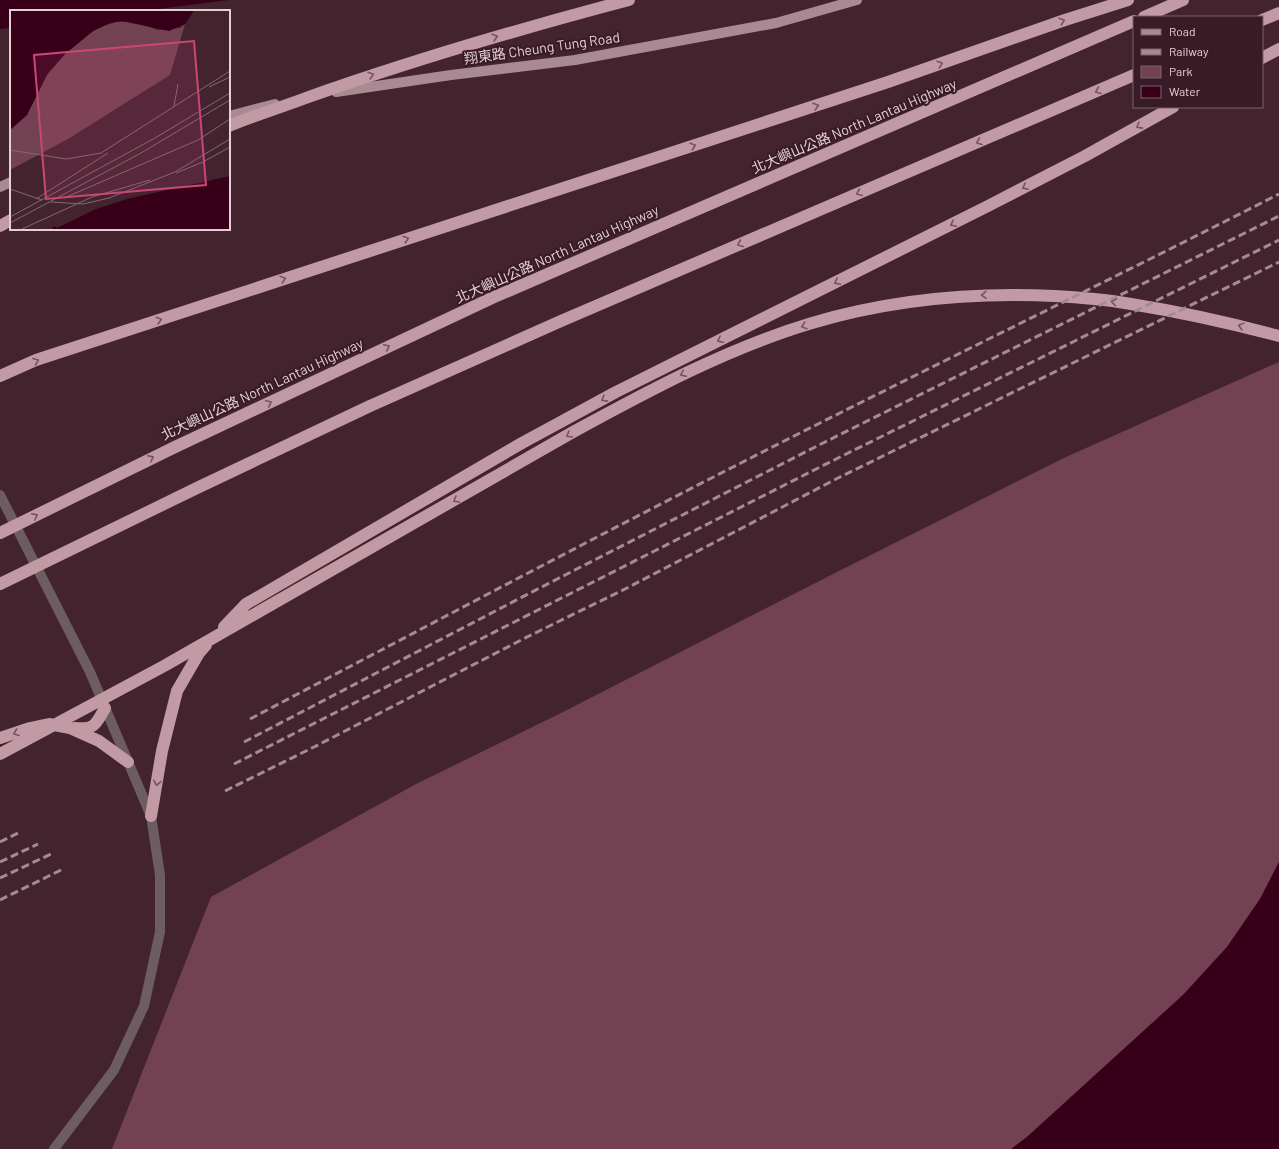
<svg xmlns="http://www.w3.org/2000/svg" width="1279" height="1149" font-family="Barlow,'Noto Sans TC',sans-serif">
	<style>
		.green { fill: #724252 }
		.water { fill: #370018 }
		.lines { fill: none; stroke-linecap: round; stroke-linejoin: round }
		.minor { stroke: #6d5d61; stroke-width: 10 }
		.major { stroke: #a98992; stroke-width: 10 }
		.highway { stroke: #c19aa5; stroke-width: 12 }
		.rail { stroke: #a48b92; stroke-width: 3; stroke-dasharray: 8 4; stroke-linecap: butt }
		.oneway { stroke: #76545e }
		.labels { text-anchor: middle; stroke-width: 4; stroke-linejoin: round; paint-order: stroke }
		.street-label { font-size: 14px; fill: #e4cfd5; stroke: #381b24 }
		.inset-road { fill: none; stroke: #836871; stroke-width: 1 }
		.view { fill: #ca467a; fill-opacity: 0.15; stroke: #ca467a; stroke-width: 2 }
		.inset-edge { fill: none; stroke: #e4cfd5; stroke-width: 2 }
	</style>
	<rect width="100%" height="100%" fill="#43242e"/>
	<path class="green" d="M1279 362V862L1260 899 1227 947 1183 995 1027 1137 1011 1149H112L211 897 416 784 561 713 839 571 1066 457Z"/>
	<path class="water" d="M0 0H229L142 11H11V28L0 29Z
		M1279 862V1149H1011L1027 1137 1183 995 1227 947 1260 899Z"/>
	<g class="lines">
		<path class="minor" d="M0 495 90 672 151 816 160 875V932L144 1006 114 1070 54 1149"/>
		<path class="major" d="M336 92 451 75 575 60 776 23 857 0
			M229 116 275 104
			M0 187 11 182"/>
		<path class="highway" d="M1144 17 1183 0
			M1262 20 1279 13
			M1262 58 1279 49
			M229 126C253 116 279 108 303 99 410 61 519 29 629 0
			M0 226 11 220
			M0 376 36 360 888 82 1065 20 1128 0
			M0 533 175 447 492 298 1134 21
			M0 584 199 487 370 406 561 321 1134 75
			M224 627 246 604 522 443 616 392 988 206 1085 156 1173 107
			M75 728C95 730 96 724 105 708
			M0 738 30 728 49 724 70 728 99 741 128 762
			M0 754 164 666 573 432C650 390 728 348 812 323 904 296 999 290 1094 299 1106 300 1119 302 1131 304 1181 312 1230 323 1279 336
			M151 816 162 751 177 691 199 653 206 645"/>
		<path class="rail" d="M250 719C437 621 623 522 812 427 967 349 1124 273 1279 194
			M244 742 528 594 821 444 1279 216
			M234 764 830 462 1279 240
			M225 791 314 747 529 636 625 589 838 478 1279 262
			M0 842 18 833
			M0 862 38 844
			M0 878 51 854
			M0 900 63 869"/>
	</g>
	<defs><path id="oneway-chevron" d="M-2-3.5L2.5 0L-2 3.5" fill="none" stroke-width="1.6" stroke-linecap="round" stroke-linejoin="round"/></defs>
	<g class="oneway">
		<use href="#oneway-chevron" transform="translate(1062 21) rotate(-19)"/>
		<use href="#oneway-chevron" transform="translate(495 37) rotate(-16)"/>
		<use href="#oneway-chevron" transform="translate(940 64) rotate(-19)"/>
		<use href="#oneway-chevron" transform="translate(371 75) rotate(-18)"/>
		<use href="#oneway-chevron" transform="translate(1098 91) rotate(157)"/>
		<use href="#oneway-chevron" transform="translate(816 106) rotate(-18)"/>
		<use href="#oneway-chevron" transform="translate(1139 126) rotate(151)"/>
		<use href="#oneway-chevron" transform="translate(979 142) rotate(157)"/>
		<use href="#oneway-chevron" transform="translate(693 146) rotate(-18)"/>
		<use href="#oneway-chevron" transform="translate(1025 187) rotate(153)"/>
		<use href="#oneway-chevron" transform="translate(859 193) rotate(157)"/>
		<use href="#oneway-chevron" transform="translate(953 224) rotate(153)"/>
		<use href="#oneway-chevron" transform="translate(406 239) rotate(-18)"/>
		<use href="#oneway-chevron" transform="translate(740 244) rotate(157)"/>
		<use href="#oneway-chevron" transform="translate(283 279) rotate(-18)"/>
		<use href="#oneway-chevron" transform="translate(837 282) rotate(153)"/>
		<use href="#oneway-chevron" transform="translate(984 295) rotate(179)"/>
		<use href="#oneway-chevron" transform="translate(1114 302) rotate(-171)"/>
		<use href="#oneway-chevron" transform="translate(159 320) rotate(-18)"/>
		<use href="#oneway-chevron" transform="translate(804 326) rotate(161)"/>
		<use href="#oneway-chevron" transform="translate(1241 326) rotate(-165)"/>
		<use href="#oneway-chevron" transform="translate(720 340) rotate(153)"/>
		<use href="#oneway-chevron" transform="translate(387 347) rotate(-25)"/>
		<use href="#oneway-chevron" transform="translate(36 361) rotate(-21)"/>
		<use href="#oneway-chevron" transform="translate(683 374) rotate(154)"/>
		<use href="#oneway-chevron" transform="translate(604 399) rotate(151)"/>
		<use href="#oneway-chevron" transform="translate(269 403) rotate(-25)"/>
		<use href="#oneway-chevron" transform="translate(569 435) rotate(150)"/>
		<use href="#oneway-chevron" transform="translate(151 458) rotate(-26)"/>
		<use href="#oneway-chevron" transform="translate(456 500) rotate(150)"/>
		<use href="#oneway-chevron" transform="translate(35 516) rotate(-26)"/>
		<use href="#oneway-chevron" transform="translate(16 733) rotate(160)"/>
		<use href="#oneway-chevron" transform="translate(157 783) rotate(100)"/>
	</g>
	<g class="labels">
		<g class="street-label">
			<text transform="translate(542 48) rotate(-8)" y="5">翔東路 Cheung Tung Road</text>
			<text transform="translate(854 126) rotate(-23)" y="5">北大嶼山公路 North Lantau Highway</text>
			<text transform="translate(557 254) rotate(-24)" y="5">北大嶼山公路 North Lantau Highway</text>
			<text transform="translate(262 389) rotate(-25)" y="5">北大嶼山公路 North Lantau Highway</text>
		</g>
	</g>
	<g transform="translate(10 10)">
		<rect width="220" height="220" fill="#43242e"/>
		<path d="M106 12H125L148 20 170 18 175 14 160 65 58 129 0 160V120L17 105 33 70 55 44 78 25 88 18Z" fill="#724252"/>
		<path d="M0 1H184L175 14 159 21 112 11 100 13 83 21 55 44 38 63 17 105 0 120ZM220 166V219H42L44 216 47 218 86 199 117 189Z" fill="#370018"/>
		<path class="inset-road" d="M199 77 220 67M164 96 168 74M0 140 56 149 91 143 220 61M166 163 193 152 220 137M0 179 32 190M54 188 188 130 220 109M26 189 98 143M41 192 73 194 99 188 165 162 220 129M0 207 145 128 220 83M0 213 131 143 220 90M12 219 82 187 140 170"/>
		<path class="view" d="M184 31 196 175 36 189 24 45Z"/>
		<rect width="220" height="220" class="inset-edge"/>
	</g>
	<rect x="1133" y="16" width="130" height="92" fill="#381b24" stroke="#7d636b"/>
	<rect x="1141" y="29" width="20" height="6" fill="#a98992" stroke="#7d636b"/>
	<text x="1169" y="36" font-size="12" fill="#e4cfd5">Road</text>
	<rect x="1141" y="49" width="20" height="6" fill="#a48b92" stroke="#7d636b"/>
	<text x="1169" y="56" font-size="12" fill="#e4cfd5">Railway</text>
	<rect x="1141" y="66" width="20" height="12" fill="#724252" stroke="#7d636b"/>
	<text x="1169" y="76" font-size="12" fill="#e4cfd5">Park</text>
	<rect x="1141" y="86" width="20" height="12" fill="#370018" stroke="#7d636b"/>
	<text x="1169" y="96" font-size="12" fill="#e4cfd5">Water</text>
</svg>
